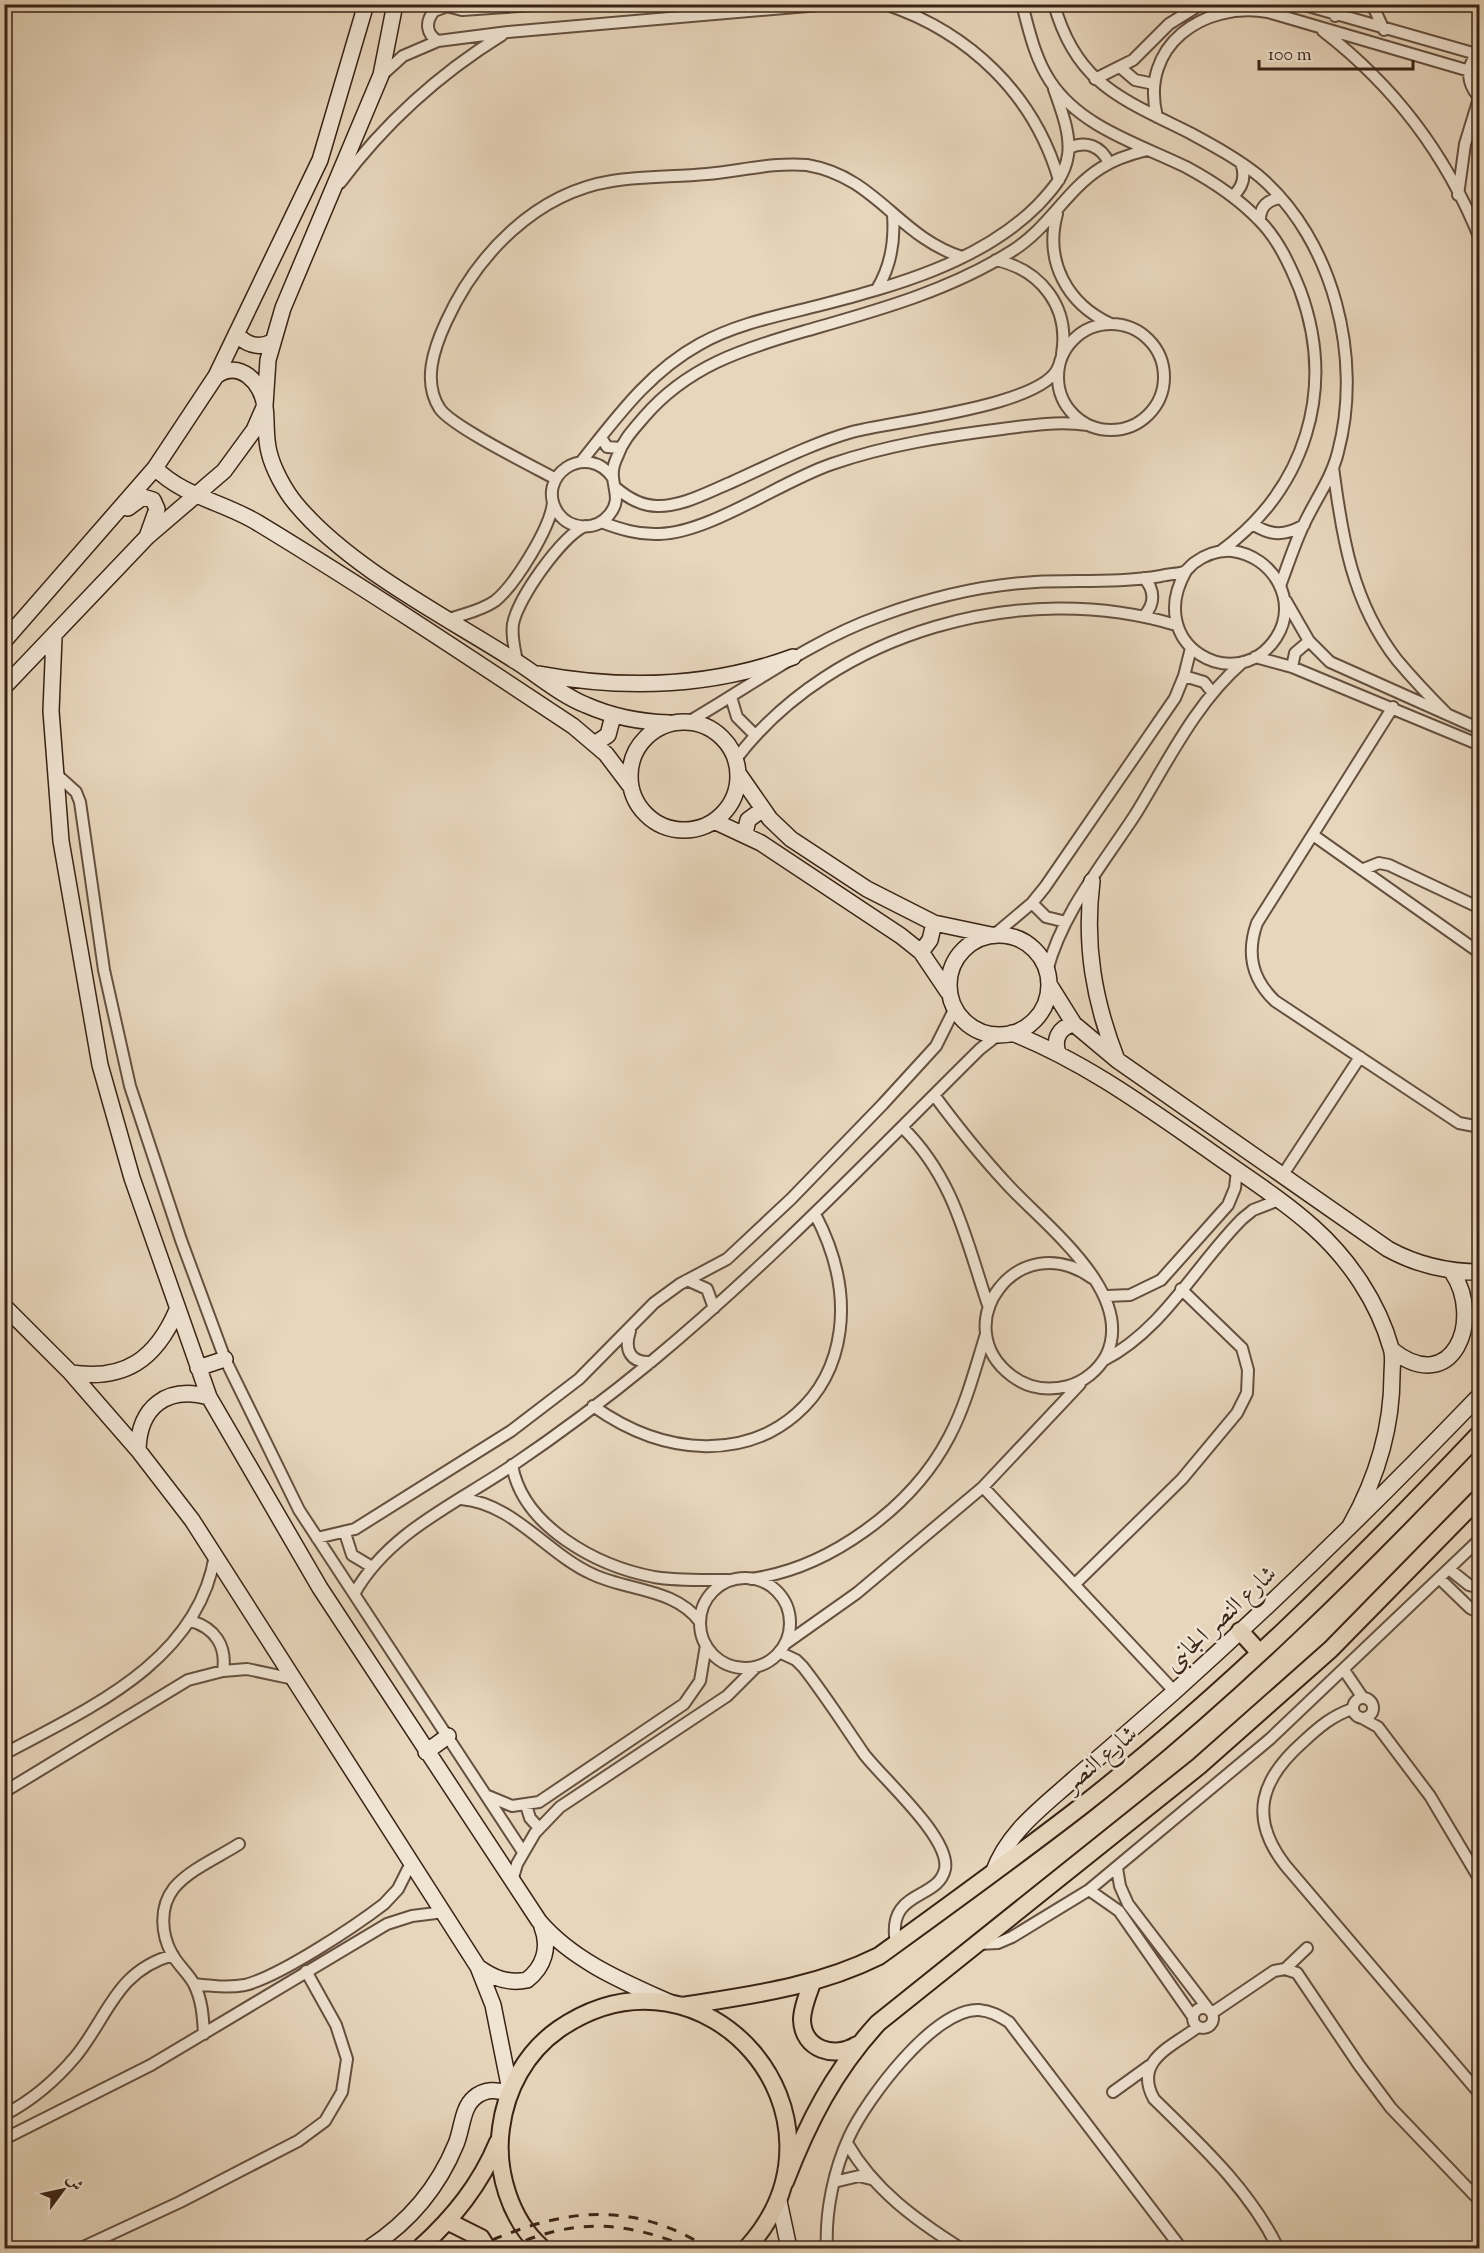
<svg xmlns="http://www.w3.org/2000/svg" width="1484" height="2253" font-family="'Sorts Mill Goudy',Amiri,serif">
	<style>
		.lines { fill: none; stroke-linecap: round; stroke-linejoin: round }
		.street-casing { stroke: #65503f; stroke-width: 14 }
		.secondary-casing { stroke: #392315; stroke-width: 18 }
		.primary-casing { stroke: #392315; stroke-width: 20 }
		.street { stroke: #f0e4d3; stroke-width: 10 }
		.secondary { stroke: #f0e4d3; stroke-width: 15 }
		.primary { stroke: #e8d6bc; stroke-width: 16 }
		.rail { stroke: #392315; stroke-width: 3; stroke-dasharray: 10 10; stroke-linecap: butt }
		.labels { text-anchor: middle; stroke-width: 5; stroke-linejoin: round; paint-order: stroke }
		.street-label { font-size: 24px; fill: #392315; stroke: #f0e4d3 }
	</style>
	<rect width="100%" height="100%" fill="#e8d6bc"/>
	<filter id="stains"><feTurbulence type="fractalNoise" baseFrequency=".00333" numOctaves="4"/><feColorMatrix values="0 0 0 0 .2 0 0 0 0 .09 0 0 0 0 .02 0 0 0 .5 -.17"/></filter>
	<radialGradient id="worn" r=".72"><stop offset=".6" stop-color="#630" stop-opacity="0"/><stop offset="1" stop-color="#630" stop-opacity=".3"/></radialGradient>
	<g class="lines">
		<defs>
			<path id="street" d="M439 4 462 10 549 4
				M885 4C969 32 1034 94 1059 180
				M1022 4C1029 31 1035 58 1050 81 1080 127 1139 144 1186 167 1212 181 1238 198 1259 220 1278 239 1290 265 1300 290 1337 390 1305 489 1221 551
				M1054 4C1076 84 1122 99 1190 133 1214 146 1238 159 1259 176 1334 240 1363 359 1338 452 1332 477 1316 499 1305 522 1295 542 1288 565 1280 586
				M1301 4 1480 55
				M1372 4 1384 30
				M1335 16 1350 4
				M1323 31C1393 85 1447 156 1480 239
				M438 41C426 34 425 22 434 11L445 7
				M1476 55C1466 68 1467 83 1478 96
				M1121 68 1135 80 1154 84
				M382 75 403 56 438 41 508 32 831 4
				M1095 79 1133 60 1169 24 1201 4
				M1157 117C1139 46 1203 1 1268 12L1480 74
				M1069 148C1086 140 1101 146 1109 163
				M340 183C384 124 439 74 502 35
				M1458 195 1465 144 1480 95
				M1233 196C1243 187 1246 176 1241 163
				M1057 214C1044 261 1067 304 1111 324
				M1260 220C1260 207 1267 200 1280 198
				M996 260C1041 270 1070 307 1062 354
				M877 289C891 266 895 242 893 215
				M1058 377a53 53 0 1 1 106 0a53 53 0 1 1-106 0Z
				M601 437 607 447 621 448
				M581 462C617 417 649 372 700 344 736 324 777 316 817 306 894 286 980 263 1038 205 1052 190 1065 176 1068 155 1071 134 1061 109 1054 89
				M1333 467C1342 537 1352 602 1397 660 1413 679 1430 697 1447 714
				M613 478C586 440 534 477 558 513 570 530 596 531 609 515 621 501 614 491 613 477 612 470 615 461 618 455 623 440 634 429 644 417 687 367 742 349 805 331 875 311 949 291 1012 251 1049 228 1066 190 1101 168 1115 159 1131 154 1147 150
				M556 479C532 466 453 427 440 409 422 382 434 348 446 322 477 254 536 193 612 181 643 176 676 177 707 174 740 171 774 162 807 165 877 177 897 236 962 257
				M616 488C628 498 641 506 657 506 681 507 708 492 730 483 770 465 810 444 852 432 893 421 1048 406 1059 365
				M601 522C620 529 638 535 659 534 710 533 781 481 832 464 887 445 945 436 1002 429 1031 425 1059 421 1088 425
				M1254 525C1272 536 1285 536 1304 525
				M1144 578C1155 590 1155 604 1144 616
				M1286 601 1309 641 1330 662 1480 729
				M447 620C463 614 481 611 495 601 515 585 551 527 553 502
				M1255 657 1292 667 1480 745
				M517 662C515 649 511 637 513 624 518 598 561 537 585 526
				M1292 667 1295 653 1309 641
				M1184 676 1204 682 1212 692
				M731 697 737 717 755 735
				M1393 707 1257 923C1246 954 1252 979 1275 1001L1459 1123 1480 1127
				M690 721C752 685 812 640 880 616 929 598 983 585 1035 582 1077 580 1120 583 1161 576 1169 574 1177 574 1184 572 1188 570 1190 566 1194 563 1205 555 1218 550 1232 551 1273 556 1300 602 1276 638 1237 697 1143 646 1186 571
				M736 759C833 631 1024 579 1176 625
				M56 774 76 792 80 802 104 970 130 1086 181 1240 225 1359 299 1510 523 1852
				M1313 835 1480 953
				M1364 869 1379 863 1389 865 1480 908
				M1032 903 1046 917 1066 922
				M994 935 1032 903 1045 887 1175 698 1184 676 1191 648
				M1047 971C1062 913 1103 864 1135 815 1167 763 1196 702 1243 662
				M934 1095C957 1126 980 1155 1006 1183 1044 1225 1137 1293 1106 1356 1098 1370 1084 1382 1068 1386 1048 1391 1028 1388 1012 1376 945 1326 1018 1225 1092 1278
				M902 1127C955 1179 966 1241 989 1308
				M1282 1176 1360 1057
				M687 1280 707 1289 714 1308
				M1107 1296 1130 1295 1161 1280 1228 1205 1235 1188 1237 1170
				M630 1331C624 1350 630 1363 651 1362
				M1104 1360C1163 1330 1196 1265 1242 1219L1253 1210 1279 1200
				M593 1406C748 1516 904 1383 815 1214
				M512 1465C523 1527 597 1566 654 1577 678 1581 703 1580 728 1580
				M983 1487 1175 1692
				M461 1499C513 1503 546 1553 592 1574 627 1591 675 1588 700 1622
				M345 1533 352 1555 372 1567
				M317 1538 355 1529 511 1431 579 1379 654 1303 680 1284 727 1259 791 1199 883 1104 936 1046 955 1008
				M1449 1569 1469 1585 1480 1588
				M700 1623a45 45 0 1 1 90 0a45 45 0 1 1-90 0Z
				M751 1579C829 1568 912 1508 949 1437 966 1405 975 1369 986 1334
				M1440 1579 1470 1608 1480 1613
				M1076 1583 1182 1479 1237 1413 1247 1393 1248 1370 1242 1348 1181 1289
				M354 1594C388 1533 455 1504 510 1467 559 1434 607 1398 652 1361 769 1264 873 1155 980 1049L998 1035
				M191 1621C215 1628 227 1646 223 1671
				M785 1644 857 1593 983 1487 1080 1384
				M779 1652 796 1660 803 1667C825 1695 844 1725 864 1754 882 1778 951 1838 945 1869 938 1901 886 1889 896 1943
				M1344 1670 1363 1698
				M1353 1708a10 10 0 1 1 20 0a10 10 0 1 1-20 0Z
				M1352 1709C1332 1716 1319 1727 1303 1742 1261 1779 1248 1817 1285 1865L1480 2094
				M1362 1718 1378 1727 1430 1796 1480 1880
				M4 1754C90 1708 198 1661 215 1555
				M4 1792 188 1680 223 1671 247 1669 294 1679
				M488 1796 512 1806 539 1802 684 1704 700 1681 706 1645
				M526 1805 530 1818 539 1828
				M1117 1868 1120 1886 1128 1904 1209 2010
				M512 1881 517 1864 535 1833 560 1807 727 1696 756 1667
				M1089 1890 1119 1911 1193 2017
				M978 1944 998 1943 1012 1937 1089 1890 1270 1739 1480 1539
				M1285 1969 1307 1948
				M194 1984C211 1986 228 1988 245 1985 280 1976 354 1927 384 1904L398 1889 412 1861
				M1193 2018a10 10 0 1 1 20 0a10 10 0 1 1-20 0Z
				M1212 2013 1274 1971 1285 1969 1297 1973 1359 2065 1391 2108 1480 2201
				M1198 2027C1171 2047 1133 2061 1154 2099 1201 2145 1249 2189 1278 2248
				M204 2034C203 2016 202 2000 194 1984 188 1973 178 1965 172 1954 161 1934 159 1907 174 1888 190 1869 219 1857 239 1844
				M1113 2092 1149 2066
				M4 2115C33 2100 55 2081 76 2056 109 2015 116 1971 173 1955
				M4 2139 151 2065 387 1924 412 1916 444 1912
				M847 2143C874 2190 916 2220 960 2248
				M834 2182 859 2176 871 2179
				M81 2248 180 2202 298 2141 325 2121 342 2092 347 2059 336 2025 306 1971
				M827 2248C825 2212 834 2170 849 2137 866 2100 934 2008 979 2010 991 2011 999 2016 1009 2022L1181 2248"/>
			<path id="secondary" d="M236 334C247 345 258 349 272 342
				M216 376C239 359 262 382 265 407 267 422 265 437 269 452 273 469 285 491 296 504 349 568 447 617 517 662 539 676 561 695 586 705 613 717 640 722 669 723
				M155 468C184 497 224 502 258 523 365 588 469 657 573 726L606 754 631 787
				M128 508 143 497 153 500 157 509 148 534
				M54 637 51 711 61 841 100 1065 132 1178 209 1397 320 1588 539 1921C573 1961 624 1982 671 2003
				M4 641 155 468 216 376 320 160 366 4
				M539 674C625 690 711 687 793 657
				M4 687 147 537 224 471 254 430 265 405 268 360 283 308 381 75 395 4
				M630 776a54 54 0 1 1 108 0a54 54 0 1 1-108 0Z
				M596 743 608 735 613 716
				M738 773 770 819 791 839 867 889 934 923 991 935
				M714 821 761 843 901 936 921 952 948 992
				M745 833 748 820 763 809
				M1092 881C1084 945 1094 1001 1117 1060
				M949 985a50 50 0 1 1 100 0a50 50 0 1 1-100 0Z
				M921 952 930 940 934 923
				M1049 984 1074 1024 1117 1060 1388 1249C1417 1265 1447 1272 1480 1272
				M1012 1033C1083 1061 1145 1106 1207 1149 1243 1175 1281 1198 1313 1227 1349 1259 1378 1302 1391 1348 1394 1356 1392 1367 1392 1375 1392 1430 1377 1478 1350 1526
				M1058 1053C1053 1038 1060 1027 1074 1024
				M4 1306 71 1373 138 1450 192 1520 478 1967 493 2005 510 2090
				M1392 1350C1453 1398 1484 1319 1452 1272
				M198 1368 225 1359
				M71 1373C125 1381 156 1359 177 1310
				M138 1450C139 1407 167 1385 209 1397
				M426 1752 448 1736
				M993 1873C1008 1831 1043 1807 1075 1778 1108 1750 1141 1721 1174 1692 1280 1597 1382 1497 1480 1395
				M478 1967C493 1978 508 1984 527 1980 544 1967 550 1947 542 1927
				M779 2201 789 2248
				M369 2248C408 2223 438 2188 456 2144 462 2130 462 2108 474 2098 484 2089 497 2089 509 2094"/>
			<path id="primary" d="M1240 1631 1259 1652
				M812 1983C808 1994 802 2008 802 2020 803 2050 835 2059 857 2045
				M682 2006C751 1995 817 1987 879 1956 948 1906 1016 1857 1083 1805 1226 1693 1356 1564 1480 1433
				M785 2182C808 2122 834 2071 878 2023L1199 1766 1331 1649 1480 1497
				M449 2222 481 2238 487 2248
				M420 2248C454 2217 480 2185 498 2142
				M542 2248C510 2220 495 2170 501 2128 506 2089 526 2052 559 2029 705 1929 866 2117 747 2248"/>
		</defs>
		<use href="#street" class="street-casing"/>
		<use href="#secondary" class="secondary-casing"/>
		<use href="#primary" class="primary-casing"/>
		<use href="#street" class="street"/>
		<use href="#secondary" class="secondary"/>
		<use href="#primary" class="primary"/>
		<path class="rail" d="M474 2248C557 2210 627 2197 708 2248
			M507 2248C574 2218 623 2220 690 2248"/>
	</g>
	<g class="labels">
		<g class="street-label">
			<text transform="translate(1220 1618) rotate(-43)" y="8">شارع النصر الجانبى</text>
			<text transform="translate(1100 1758) rotate(-40)" y="8">شارع النصر</text>
		</g>
	</g>
	<rect width="1484" height="2253" fill="none" stroke="#e8d6bc" stroke-width="24"/>
	<rect x="6" y="6" width="1472" height="2241" fill="none" stroke="#392315" stroke-width="3"/>
	<rect x="12" y="12" width="1460" height="2229" fill="none" stroke="#392315" stroke-width="1.5"/>
	<g transform="translate(63 2190) rotate(57)" stroke="#f0e4d3" stroke-width="4.5" paint-order="stroke">
	<path d="M0-4.5L10 22L0 15L-10 22Z" fill="#392315"/>
	<text y="-9" font-size="16" font-weight="bold" text-anchor="middle" fill="#392315">ش</text>
	</g>
	<path d="M1259 60v9h154v-9" fill="none" stroke="#392315" stroke-width="3"/>
	<text x="1268" y="60" font-size="18" fill="#392315" stroke="#f0e4d3" stroke-width="4.5" paint-order="stroke">100 m</text>
	<rect width="100%" height="100%" filter="url(#stains)"/>
	<rect width="100%" height="100%" fill="url(#worn)"/>
</svg>
